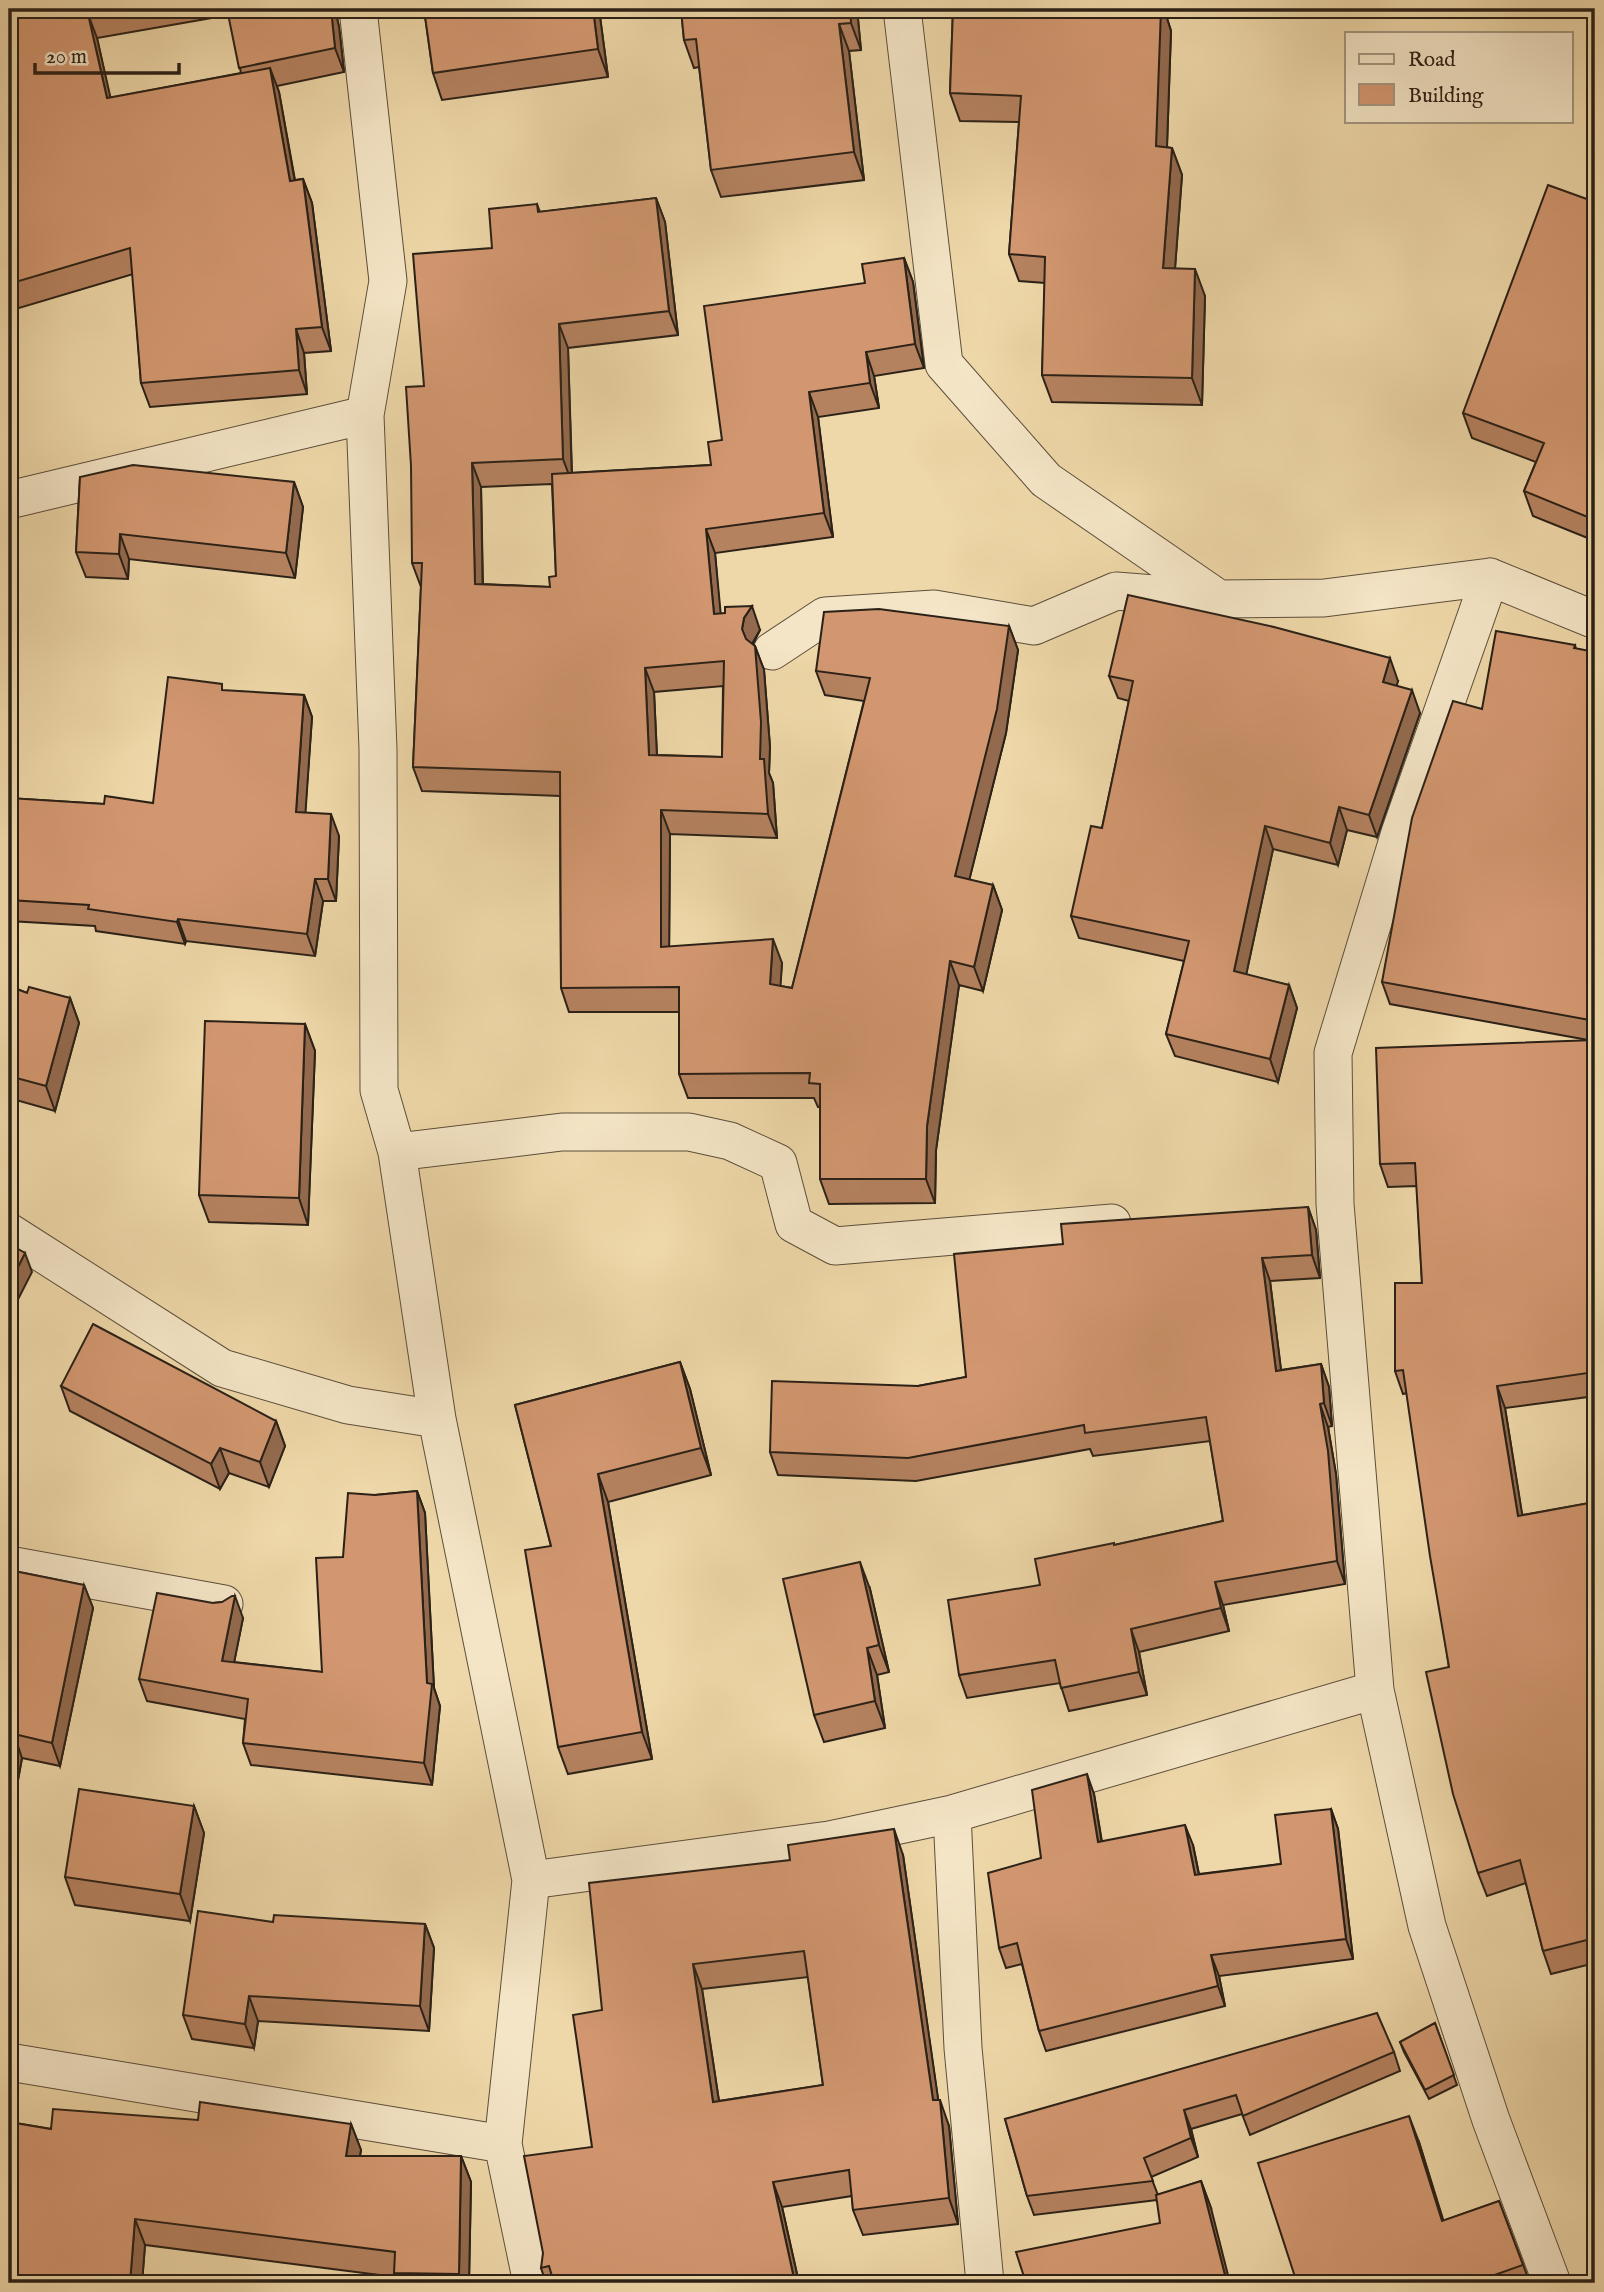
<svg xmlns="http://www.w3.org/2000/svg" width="1604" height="2292" font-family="'IM FELL English',serif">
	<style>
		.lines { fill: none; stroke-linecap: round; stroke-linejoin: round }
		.street-casing { stroke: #5c4e3b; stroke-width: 39 }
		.street { stroke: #f4e5c6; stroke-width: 37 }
		.wall { fill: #b58260; stroke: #2b2117; stroke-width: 2; fill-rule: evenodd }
		.shaded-wall { fill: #936a4e; stroke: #2b2117; stroke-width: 2 }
		.building { fill: #d29770; stroke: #2b2117; stroke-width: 2; fill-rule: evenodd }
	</style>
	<rect width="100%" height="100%" fill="#eed7a8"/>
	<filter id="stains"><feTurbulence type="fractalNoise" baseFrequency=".00286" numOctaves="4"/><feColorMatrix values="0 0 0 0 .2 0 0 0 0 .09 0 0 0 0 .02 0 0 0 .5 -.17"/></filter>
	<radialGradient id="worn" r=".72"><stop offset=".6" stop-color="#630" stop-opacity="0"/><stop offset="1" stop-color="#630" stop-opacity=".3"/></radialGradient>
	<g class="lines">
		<defs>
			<path id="street" d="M358 9 388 281 365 415 378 749 379 1090 397 1152 437 1419 531 1880 503 2144 532 2283
				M902 9 944 364 1046 480 1219 599 1324 598 1490 577 1595 620
				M9 500 365 415
				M1490 577 1400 833 1333 1053 1335 1204 1375 1690 1427 1926 1491 2120 1552 2283
				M772 651 825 616 934 609 1034 626 1116 591 1218 599
				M397 1152 562 1132H689L730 1141 778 1163 794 1224 835 1246 1112 1223
				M9 1232 222 1368 348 1405 437 1419
				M9 1565 224 1604
				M952 1814 963 2048 985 2283
				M531 1880 829 1840 952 1814 1375 1690
				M9 2062 503 2144"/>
		</defs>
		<use href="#street" class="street-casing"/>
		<use href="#street" class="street"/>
	</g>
	<path class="wall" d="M9 9H335L339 27 344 72 277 86 279 92 295 180 303 179 312 203 331 351 304 353 307 394 150 407 141 383 133 274 9 311ZM229 15 241 73 110 98 97 38Z
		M424 9H599L608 77 442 100 433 73Z
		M681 9H857L861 50 849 51 864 180 721 197 711 170 699 67 694 68 684 40Z
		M953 9H1164L1171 31 1167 147 1172 148 1182 175 1175 268 1205 296 1202 405 1052 402 1042 375 1045 283 1019 281 1009 254 1019 122 960 121 950 93Z
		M656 198 665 222 678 335 568 348 572 473 711 465 722 440 865 283 904 258 913 282 924 368 874 376 879 408 818 417 833 537 715 553 720 614 760 630 753 644 755 646 764 670 770 747 769 773 773 783 777 838 670 834 669 947 782 963 780 986 792 988 864 701 825 695 816 671 1009 626 1018 650 1006 733 969 880 993 885 1002 910 983 991 959 985 936 1150 935 1203 829 1204 820 1179V1107H818L814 1098H688L679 1074V1012H569L561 988 560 796 422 791 413 767 421 587 412 563 492 248 537 204 540 212ZM552 484 556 576 550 587 483 584 481 487ZM723 686 722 757 657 755 654 692Z
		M1595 202V541L1533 516 1524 491 1536 462 1472 438 1463 413Z
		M80 477 294 482 303 507 295 578 129 559 128 579 86 577 76 552Z
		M1575 645 1576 649 1595 652V1396L1505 1408 1522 1515 1595 1502V1489V1963L1551 1974 1543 1951 1526 1883 1487 1896 1478 1873 1449 1667 1407 1393 1403 1394 1395 1371 1422 1283 1417 1186 1388 1187 1380 1164 1588 1040 1390 1004 1382 982 1482 709Z
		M1109 676 1398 681 1396 686 1420 713 1377 837 1347 830 1338 865 1273 849 1246 975 1289 985 1297 1008 1278 1082 1175 1056 1166 1034 1184 961 1079 938 1071 916 1102 828 1129 701 1118 698Z
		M225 691 304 695 312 717 305 813 339 836 336 901H323L315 956 186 941 185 944 96 931 95 926 9 921V798L104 804 153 803Z
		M9 986 27 993 70 998 79 1023 55 1111 9 1098Z
		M305 1024 315 1051 308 1225 209 1222 199 1195Z
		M1308 1207 1316 1230 1320 1278 1270 1281 1281 1370 1321 1364 1329 1387 1332 1426 1328 1427 1336 1474 1345 1584 1223 1605 1229 1631 1139 1652 1147 1695 1069 1711 1060 1683 967 1698 959 1675 1040 1585 1115 1545 1223 1521 1210 1441 1093 1456 1090 1449 916 1481 778 1475 770 1452 918 1386 966 1377 1063 1244Z
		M680 1362 690 1389 711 1475 608 1502 652 1759 568 1774 558 1747 551 1546 515 1405Z
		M61 1386 276 1421 285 1446 269 1487 229 1473 220 1489 70 1411Z
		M417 1491 425 1513 434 1688 440 1706 432 1785 251 1765 243 1743 245 1719 147 1701 139 1679 213 1603 222 1602 243 1618 234 1662 322 1672 343 1557 375 1495Z
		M9 1570 84 1585 93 1608 60 1766 22 1758 18 1780 9 1778Z
		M870 1589 889 1672 877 1675 885 1728 824 1742 814 1715Z
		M1094 1794 1102 1842 1193 1845 1199 1874 1281 1864 1331 1809 1338 1829 1353 1959 1219 1976 1225 2006 1046 2051 1039 2031 1022 1964 1006 1968 999 1948 1041 1858Z
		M194 1806 204 1833 190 1921 75 1905 65 1877Z
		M903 1855 938 2100 949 2126 958 2224 863 2235 853 2210 852 2196 782 2207 799 2283H546L541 2268 592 2147 602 2010ZM808 1977 823 2085 719 2101 702 1989Z
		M273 1922 425 1924 434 1948 429 2031 258 2021 254 2048 192 2039 183 2015Z
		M1435 2023 1457 2085 1429 2099 1404 2052 1400 2042Z
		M1394 2052 1400 2071 1250 2135 1242 2114 1191 2129 1198 2157 1151 2177 1158 2195 1201 2181 1211 2208 1157 2200 1034 2215 1027 2196 1005 2119Z
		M198 2120 351 2124 361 2150 360 2156H461L471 2182 469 2283H398L395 2277 145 2245 142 2283H9V2122L51 2129Z
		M1419 2142 1443 2221 1499 2201 1530 2283H1297Z"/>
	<path class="shaded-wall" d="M331 9H335L339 27 344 72 335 48Z
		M593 9H599L608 77 598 49Z
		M850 9H857L861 50 851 23Z
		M1157 9H1164L1171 31 1166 174 1156 146Z
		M88 14 97 38 116 122 107 98Z
		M839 24 849 51 864 180 854 152Z
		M270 68 279 92 299 205 290 181Z
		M1172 148 1182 175 1173 295 1163 268Z
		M303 179 312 203 331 351 322 327Z
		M656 198 665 222 678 335 669 311Z
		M904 258 913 282 924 368 915 344Z
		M1195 269 1205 296 1202 405 1192 378Z
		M559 324 568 348 572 483 563 459Z
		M296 329 304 353 307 394 299 370Z
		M866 352 874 376 879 408 870 383Z
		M809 392 818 417 833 537 824 513Z
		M472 463 481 487 483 609 475 584Z
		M294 482 303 507 295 578 286 553Z
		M706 529 715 553 723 638 714 614Z
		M120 534 129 559 128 579 119 554Z
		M752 606 760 630 753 642 751 653 742 629 744 618Z
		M1009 626 1018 650 1006 733 964 901 955 876Z
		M755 646 764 670 770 747 769 773 773 783 777 838 768 814 760 759Z
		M1390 658 1398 681 1391 705 1383 682Z
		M645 668 654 692 658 779 649 755Z
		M1412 690 1420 713 1377 837 1369 815Z
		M304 695 312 717 304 834 296 812Z
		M1339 807 1347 830 1338 865 1330 843Z
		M661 810 670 834 669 972 661 947Z
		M331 814 339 836 336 901 328 879Z
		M1265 826 1273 849 1242 994 1234 971Z
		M315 879 323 901 315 956 307 934Z
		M993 885 1002 910 983 991 974 967Z
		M178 919 186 941 185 944 177 922Z
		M773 939 782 963 779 1009 770 984Z
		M950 961 959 985 936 1150 935 1203 926 1179 927 1126Z
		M1289 985 1297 1008 1278 1082 1270 1059Z
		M70 998 79 1023 55 1111 46 1086Z
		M305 1024 315 1051 308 1225 299 1198Z
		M1308 1207 1316 1230 1320 1278 1312 1255Z
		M25 1253 32 1272 9 1317V1285Z
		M1262 1258 1270 1281 1284 1394 1276 1371Z
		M680 1362 690 1389 711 1475 701 1448Z
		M1321 1364 1329 1387 1332 1426 1324 1403Z
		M1497 1386 1505 1408 1526 1538 1518 1516Z
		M1320 1404 1328 1427 1336 1474 1345 1584 1337 1561Z
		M276 1421 285 1446 269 1487 260 1462Z
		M220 1448 229 1473 220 1489 211 1464Z
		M598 1474 608 1502 652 1759 642 1732Z
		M417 1491 425 1513 434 1688 440 1706 432 1785 424 1763 427 1683Z
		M860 1562 870 1589 889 1672 879 1645Z
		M1215 1582 1223 1605 1229 1631 1221 1608Z
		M84 1585 93 1608 60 1766 52 1743Z
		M235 1596 243 1618 230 1683 222 1661Z
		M1131 1629 1139 1652 1147 1695 1139 1672Z
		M867 1648 877 1675 885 1728 875 1701Z
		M14 1734 22 1758 18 1780 9 1757Z
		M1087 1774 1094 1794 1105 1863 1098 1842Z
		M194 1806 204 1833 190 1921 180 1894Z
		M1331 1809 1338 1829 1353 1959 1346 1939Z
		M1185 1825 1193 1845 1203 1895 1195 1875Z
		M894 1829 903 1855 942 2126 933 2100Z
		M425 1924 434 1948 429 2031 420 2006Z
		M1211 1955 1219 1976 1225 2006 1218 1986Z
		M693 1964 702 1989 723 2128 713 2102Z
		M249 1996 258 2021 254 2048 245 2024Z
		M940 2100 949 2126 958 2224 949 2198Z
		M1184 2110 1191 2129 1198 2157 1191 2138Z
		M1409 2116 1419 2142 1452 2248 1442 2221Z
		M351 2124 361 2150 355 2181 346 2156Z
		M461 2156 471 2182 469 2283H463L459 2274Z
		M1201 2181 1211 2208 1230 2283H1227Z
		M773 2182 782 2207 799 2283H795Z
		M135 2219 145 2245 142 2283H130Z"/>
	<path class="building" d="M9 9H116L88 14 107 98 270 68 290 181 303 179 322 327 296 329 299 370 141 383 130 248 9 284Z
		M227 9H331L335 48 239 68Z
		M424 9H593L598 49 433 73Z
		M681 9H850L851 23 839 24 854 152 711 170 696 39 684 40Z
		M953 9H1161L1156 146 1172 148 1163 268 1195 269 1192 378 1042 375 1045 257 1009 254 1021 96 950 93Z
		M1548 185 1595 202V520L1524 491 1544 443 1463 413Z
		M656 198 669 311 559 324 563 459 472 463 475 584 550 587 549 577 556 576 552 474 711 465 708 442 722 440 704 306 865 283 862 264 904 258 915 344 866 352 870 383 809 392 824 513 706 529 714 614 725 613V607L752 606 744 618 742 629 746 639 755 646 761 722 760 759H764L768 814 661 810V947L773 939 770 984 792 988 870 678 816 671 824 612 879 609 1009 626 997 709 955 876 993 885 974 967 950 961 927 1126 926 1179H820V1084L809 1083 810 1073 679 1074V987L561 988 560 772 413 767 422 563H412L411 466 406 387 424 386 413 254 492 248 489 209 537 204 538 212ZM724 661 722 757 649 755 645 668Z
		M133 465 294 482 286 553 120 534 119 554 76 552 80 477Z
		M1128 595 1274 627 1390 658 1383 682 1412 690 1369 815 1339 807 1330 843 1265 826 1234 971 1289 985 1270 1059 1166 1034 1189 941 1071 916 1091 826 1102 828 1133 681 1109 676Z
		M1496 631 1575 645 1574 648 1595 652V1021L1382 982 1412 818 1453 701 1482 709Z
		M168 677 222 684V690L304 695 296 812 331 814 328 879H315L307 934 178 919 177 922 88 909 89 905 9 900V798L104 804 105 796 153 803Z
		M9 986 27 993 29 987 70 998 46 1086 9 1076Z
		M205 1021 305 1024 299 1198 199 1195Z
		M1595 1040V1372L1497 1386 1518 1516 1595 1502 1592 1490 1595 1489V1938L1543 1951 1520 1860 1478 1873 1453 1794 1426 1672 1449 1667 1430 1556 1403 1370 1395 1371V1283H1422L1415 1163 1380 1164 1376 1048Z
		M1308 1207 1312 1255 1262 1258 1276 1371 1321 1364 1324 1403 1320 1404 1328 1451 1337 1561 1215 1582 1221 1608 1131 1629 1139 1672 1061 1688 1055 1660 959 1675 948 1600 1040 1585 1035 1559 1114 1543V1545L1223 1521 1206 1417 1085 1433 1084 1425 908 1458 770 1452 772 1381 918 1386 966 1377 954 1254 1063 1244 1061 1224Z
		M9 1244 25 1253 9 1285Z
		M93 1324 276 1421 260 1462 220 1448 211 1464 61 1386Z
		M680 1362 701 1448 598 1474 642 1732 558 1747 525 1550 551 1546 515 1405Z
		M417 1491 427 1683 432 1684 424 1763 243 1743 248 1699 139 1679 157 1593 213 1603 222 1602 232 1596H235L222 1661 322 1672 316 1558 343 1557 348 1493 375 1495Z
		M860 1562 879 1645 867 1648 875 1701 814 1715 783 1579Z
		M9 1570 84 1585 52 1743 14 1734 9 1757Z
		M1087 1774 1098 1842 1185 1825 1195 1875 1281 1864 1275 1815 1331 1809 1346 1939 1211 1955 1218 1986 1039 2031 1017 1943 999 1948 988 1873 1041 1858 1032 1790Z
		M79 1789 194 1806 180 1894 65 1877Z
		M894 1829 933 2100H940L949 2198 853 2210 849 2170 773 2182 795 2283H554L549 2266 541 2268 543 2253 524 2156 592 2147 573 2015 602 2010 589 1883 790 1860 788 1845ZM804 1951 823 2085 713 2102 693 1964Z
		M198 1911 273 1922 274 1915 425 1924 420 2006 249 1996 245 2024 183 2015Z
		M1377 2013 1394 2052 1243 2116 1236 2095 1184 2110 1191 2138 1144 2158 1153 2181 1027 2196 1005 2119Z
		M1435 2023 1454 2075 1425 2090 1400 2042Z
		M200 2102 351 2124 346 2156H461L459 2274 394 2273 395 2252 135 2219 130 2283H9V2122L51 2129 53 2109 198 2120Z
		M1409 2116 1442 2221 1499 2201 1523 2265 1472 2283H1297L1258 2163Z
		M1201 2181 1227 2283H1026L1016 2252 1160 2223 1156 2195Z
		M912 2277 913 2283H881Z"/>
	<rect width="1604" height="2292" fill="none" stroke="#eed7a8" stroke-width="35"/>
	<rect x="10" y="10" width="1583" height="2271" fill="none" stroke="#2b2117" stroke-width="3.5"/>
	<rect x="18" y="18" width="1569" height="2257" fill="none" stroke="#2b2117" stroke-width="2"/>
	<rect x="1345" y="32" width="228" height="91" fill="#f4e5c6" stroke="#a49780" stroke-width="2"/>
	<rect x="1359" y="54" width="35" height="10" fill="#f4e5c6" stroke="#a49780" stroke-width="2"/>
	<text x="1408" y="66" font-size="21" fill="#2b2117">Road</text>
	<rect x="1359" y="84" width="35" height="21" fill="#d29770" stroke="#a49780" stroke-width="2"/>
	<text x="1408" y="102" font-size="21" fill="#2b2117">Building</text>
	<path d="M35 63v10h144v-10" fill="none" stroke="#2b2117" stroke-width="3.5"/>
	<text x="46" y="63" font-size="21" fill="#2b2117" stroke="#f4e5c6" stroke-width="5" paint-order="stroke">20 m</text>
	<rect width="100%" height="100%" filter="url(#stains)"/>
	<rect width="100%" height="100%" fill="url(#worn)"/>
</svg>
